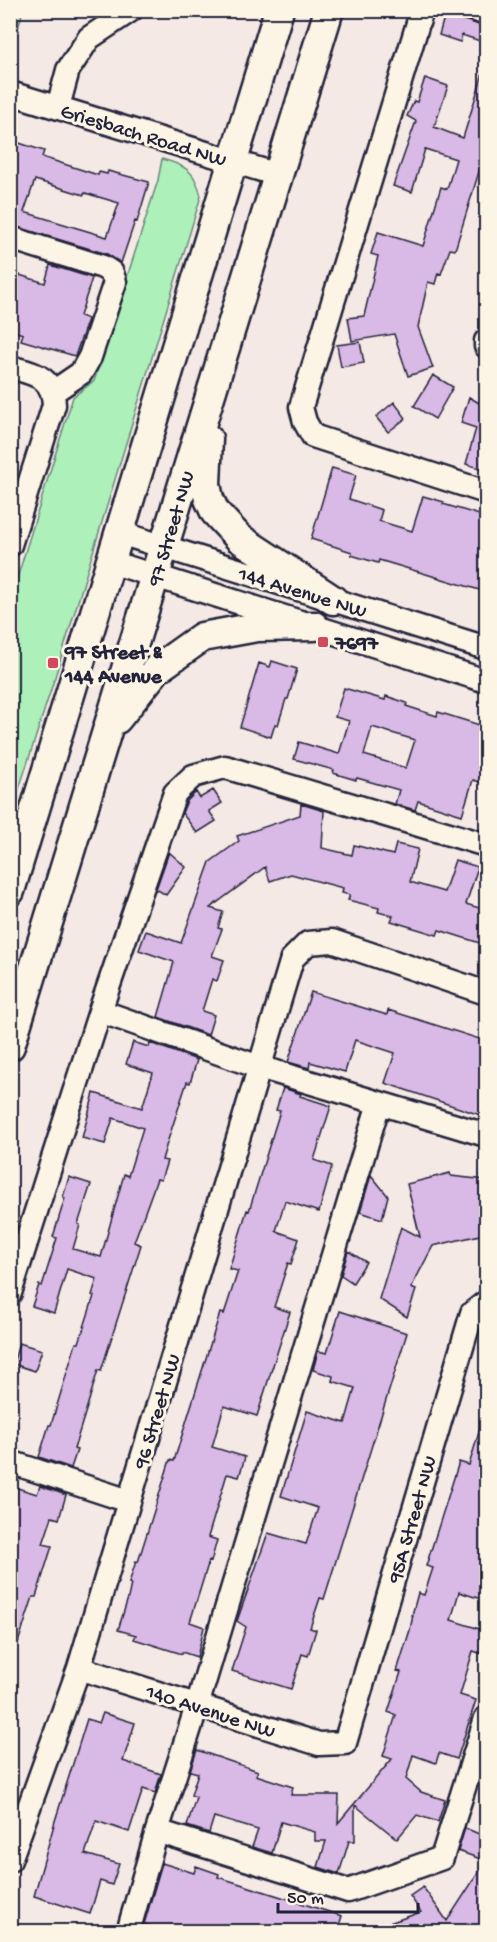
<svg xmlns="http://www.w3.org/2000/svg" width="497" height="1942" font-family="'Gochi Hand',sans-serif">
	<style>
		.green { fill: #adf0ba; stroke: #68897a; stroke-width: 1.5 }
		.building { fill: #d9b9e5; stroke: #22223b; stroke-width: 1.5; fill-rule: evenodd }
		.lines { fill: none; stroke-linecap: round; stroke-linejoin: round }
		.minor-casing { stroke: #22223b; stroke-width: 27 }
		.major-casing { stroke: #22223b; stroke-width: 33 }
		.minor { stroke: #fcf5e5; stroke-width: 22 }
		.major { stroke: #fcf5e5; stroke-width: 28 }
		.poi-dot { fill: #d1495b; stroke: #fcf5e5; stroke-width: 2 }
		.labels { text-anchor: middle; stroke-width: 6; stroke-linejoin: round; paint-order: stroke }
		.street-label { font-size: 21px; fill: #22223b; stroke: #fcf5e5 }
		.poi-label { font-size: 21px; font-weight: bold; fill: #22223b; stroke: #fcf5e5; text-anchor: start }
	</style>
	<rect width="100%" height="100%" fill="#f5e9e5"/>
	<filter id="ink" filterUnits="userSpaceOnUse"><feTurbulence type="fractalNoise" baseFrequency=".0167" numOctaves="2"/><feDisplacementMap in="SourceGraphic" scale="12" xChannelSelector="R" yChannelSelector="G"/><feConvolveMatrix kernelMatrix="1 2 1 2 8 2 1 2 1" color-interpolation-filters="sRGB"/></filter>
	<g filter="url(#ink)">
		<path class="green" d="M11 10 23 11 11 52 10 11Z
			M162 159C187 166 195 171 201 196L55 677 11 814V598L73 397 94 381 158 180Z"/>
		<path class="building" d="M445 14 486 27V43L462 35 460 42 439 35Z
			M483 73H486V149L455 250 450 249 441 274 438 273 435 284 428 282 418 327 433 368 408 376 394 334 352 341 348 318 364 316 378 256 371 254 378 232 423 246 441 187 447 189 456 159 425 149 412 192 393 186 416 121 407 116 414 101 417 102 425 78 448 86 434 127 463 138Z
			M16 142 44 151 42 157 98 175 99 172 107 174 108 171 149 182 137 222 135 221 121 263 107 254 10 225V160ZM35 180 84 195 85 193 119 203 107 237 24 212Z
			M50 265 92 278 80 316 88 319 75 356 21 340 23 334 10 330V272L45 283Z
			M360 342 364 363 341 367 337 345Z
			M433 375 453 387 435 419 414 406Z
			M469 397 486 407V470L466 464 476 428 461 423Z
			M394 402 406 418 388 432 376 417Z
			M332 468 356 475 349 499 382 510 379 521 412 531 423 496 444 502 443 504 486 517V540L483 551 486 552V592L379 560 378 563 351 555 352 552 311 539Z
			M272 661 297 669 288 699H286L278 725 275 724 271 737 240 727 259 663 270 667Z
			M344 688 385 700 386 696 407 703 406 706 437 716 438 712 486 727V784L473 780 462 815 418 801 415 810 395 804 399 790 357 778 356 780 333 773 334 770 294 759 299 742 339 754 349 721 335 717ZM372 727 415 740 406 768 364 755Z
			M213 790 222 803 209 811 216 821 197 833 182 813 187 801 196 792 200 798Z
			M301 804 324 811 322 848 352 855 354 845 393 855 396 844 418 849 410 882 444 892 455 860 478 867 466 904 486 910V945L439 930 437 935 391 921 393 916 378 912 379 908 348 900 350 895 342 893 343 888 291 874 270 881 265 867 210 908 223 912 218 928 222 929 212 956 224 960 217 981 212 979 202 1011 214 1015 208 1035 158 1017 174 962 139 950 146 931 181 943 210 862 239 841 237 836 300 815Z
			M169 852 186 867 166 895 156 889Z
			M311 992 387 1015 388 1010 486 1041V1117L385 1083 395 1053 355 1040 345 1072 310 1062 309 1068 288 1062Z
			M133 1042 149 1047 150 1043 197 1060 190 1083 187 1082 167 1143 162 1160 167 1161 161 1180 157 1179 134 1242 141 1245 101 1371 98 1370 87 1407 74 1449 77 1450 71 1468 39 1457 49 1425H51L76 1343H79L94 1296 92 1295 97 1279 67 1269 54 1313 32 1306 39 1285 42 1286 57 1238 53 1237 65 1198 63 1197 69 1177 91 1184 78 1224 80 1225 73 1249 101 1257 124 1174 128 1176 143 1128 113 1118 105 1144 82 1138 94 1093 142 1108 153 1073 126 1064Z
			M283 1088 301 1094 300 1096 331 1106 314 1160 332 1166 319 1212 285 1201 276 1231 299 1239 291 1264 288 1263 274 1307 290 1312 257 1416 224 1406 212 1447 245 1457 239 1477 227 1474 208 1537 217 1540 211 1562 209 1561 190 1622 204 1627 197 1657 182 1652V1654L134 1639 136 1635 118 1630 128 1598 131 1584 129 1583 136 1561 138 1562 170 1460 174 1461 220 1313 224 1314 238 1271 229 1269 247 1210 249 1211 280 1111 276 1110Z
			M450 1173 451 1176 486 1180V1235H480L433 1246 411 1288 416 1290 407 1317 379 1299 401 1227 420 1237 407 1184Z
			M371 1175 388 1196 382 1219 360 1212Z
			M348 1251 366 1262 353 1283 341 1275Z
			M340 1311 407 1333 324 1599 320 1598 310 1628 316 1630 308 1656 302 1654 291 1689 232 1671 246 1627 237 1621 268 1533 306 1544 318 1508 281 1496 307 1411 345 1423 355 1388 332 1381 333 1376 313 1370 318 1351 327 1353Z
			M19 1343 42 1350 35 1371 13 1364Z
			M483 1419 486 1420V1580L481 1599 459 1592 451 1620 486 1631V1655L473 1651 460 1695 476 1700 457 1759 439 1753 436 1763 413 1755 406 1779 421 1792 445 1800 438 1822 417 1815 397 1839 355 1805V1841H349L339 1874 318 1867 326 1841H315V1832L281 1822 272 1853 252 1847 258 1830 214 1817 209 1833 187 1826 196 1797 191 1795 198 1773 190 1771 197 1750 258 1771 256 1775 293 1787 291 1795H339L338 1823 392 1759 383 1756 396 1715 388 1712 401 1672 397 1671 410 1630 413 1615H412L418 1593 424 1595 433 1568 426 1566 459 1462 469 1465Z
			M40 1486 66 1495 59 1519 52 1517 43 1544 52 1546 36 1597H33L14 1655H10V1568L15 1553 10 1551V1499L14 1487 37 1494Z
			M103 1713 135 1723 123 1761 161 1774 155 1793 143 1789 129 1832 96 1821 85 1854 119 1864 112 1885 100 1881 90 1914 34 1896 55 1821 87 1719 99 1723Z
			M465 1828 486 1837V1932H373L372 1929 421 1912 410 1896 423 1887 447 1921 486 1861 458 1851Z
			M162 1863 194 1873 196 1866 219 1874 218 1877 342 1916 337 1932H188L174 1927 172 1932H168L144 1924Z"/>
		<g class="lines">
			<defs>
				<path id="minor" d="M422 10 301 407 305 422 313 436 486 492
					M476 10 486 14
					M10 93 278 175
					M58 107 68 70 89 38 131 10
					M10 238 103 267 112 273 115 282 90 357 81 373 53 392
					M486 341V346
					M10 367C34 374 53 376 54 405L10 545
					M120 533 486 648
					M111 562 486 681
					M100 1011 259 1067 486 1135
					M10 1293 100 1011 175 793 193 776 225 767 486 845
					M10 1462 129 1501
					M79 1668 319 1744 345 1743 472 1313 486 1302
					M157 1831 197 1706 379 1103
					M10 1860 79 1668 292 959 308 943 332 941 486 993
					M128 1932 157 1831 348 1891 442 1858 486 1718"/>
				<path id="major" d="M208 439 206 484 209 499 215 512 239 538 333 600
					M117 719 157 669 202 637 257 627 314 626
					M10 891 279 10
					M10 1046 329 10"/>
			</defs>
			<use href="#minor" class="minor-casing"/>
			<use href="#major" class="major-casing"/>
			<use href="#minor" class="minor"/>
			<use href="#major" class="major"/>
		</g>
	</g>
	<g class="poi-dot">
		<rect x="317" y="636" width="12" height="12" rx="3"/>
		<rect x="47" y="657" width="12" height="12" rx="3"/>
	</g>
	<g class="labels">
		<g class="street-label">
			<text transform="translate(144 134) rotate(17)" y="7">Griesbach Road NW</text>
			<text transform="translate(170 528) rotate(-73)" y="7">97 Street NW</text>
			<text transform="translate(303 591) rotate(17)" y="7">144 Avenue NW</text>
			<text transform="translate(156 1411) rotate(-73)" y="7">96 Street NW</text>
			<text transform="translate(411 1519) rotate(-74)" y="7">95A Street NW</text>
			<text transform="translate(211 1710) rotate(18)" y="7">140 Avenue NW</text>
		</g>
		<g class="poi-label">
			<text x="335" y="649">7697</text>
			<text x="65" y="658">97 Street &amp;<tspan x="65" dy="24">144 Avenue</tspan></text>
		</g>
	</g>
	<rect width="497" height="1942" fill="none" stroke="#fcf5e5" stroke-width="36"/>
	<rect x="18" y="18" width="461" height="1906" fill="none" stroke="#22223b" stroke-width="2" filter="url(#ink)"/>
	<path d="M278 1903v9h140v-9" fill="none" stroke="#22223b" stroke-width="3"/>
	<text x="287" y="1903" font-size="18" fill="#22223b" stroke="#fcf5e5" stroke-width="4.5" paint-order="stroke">50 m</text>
</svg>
